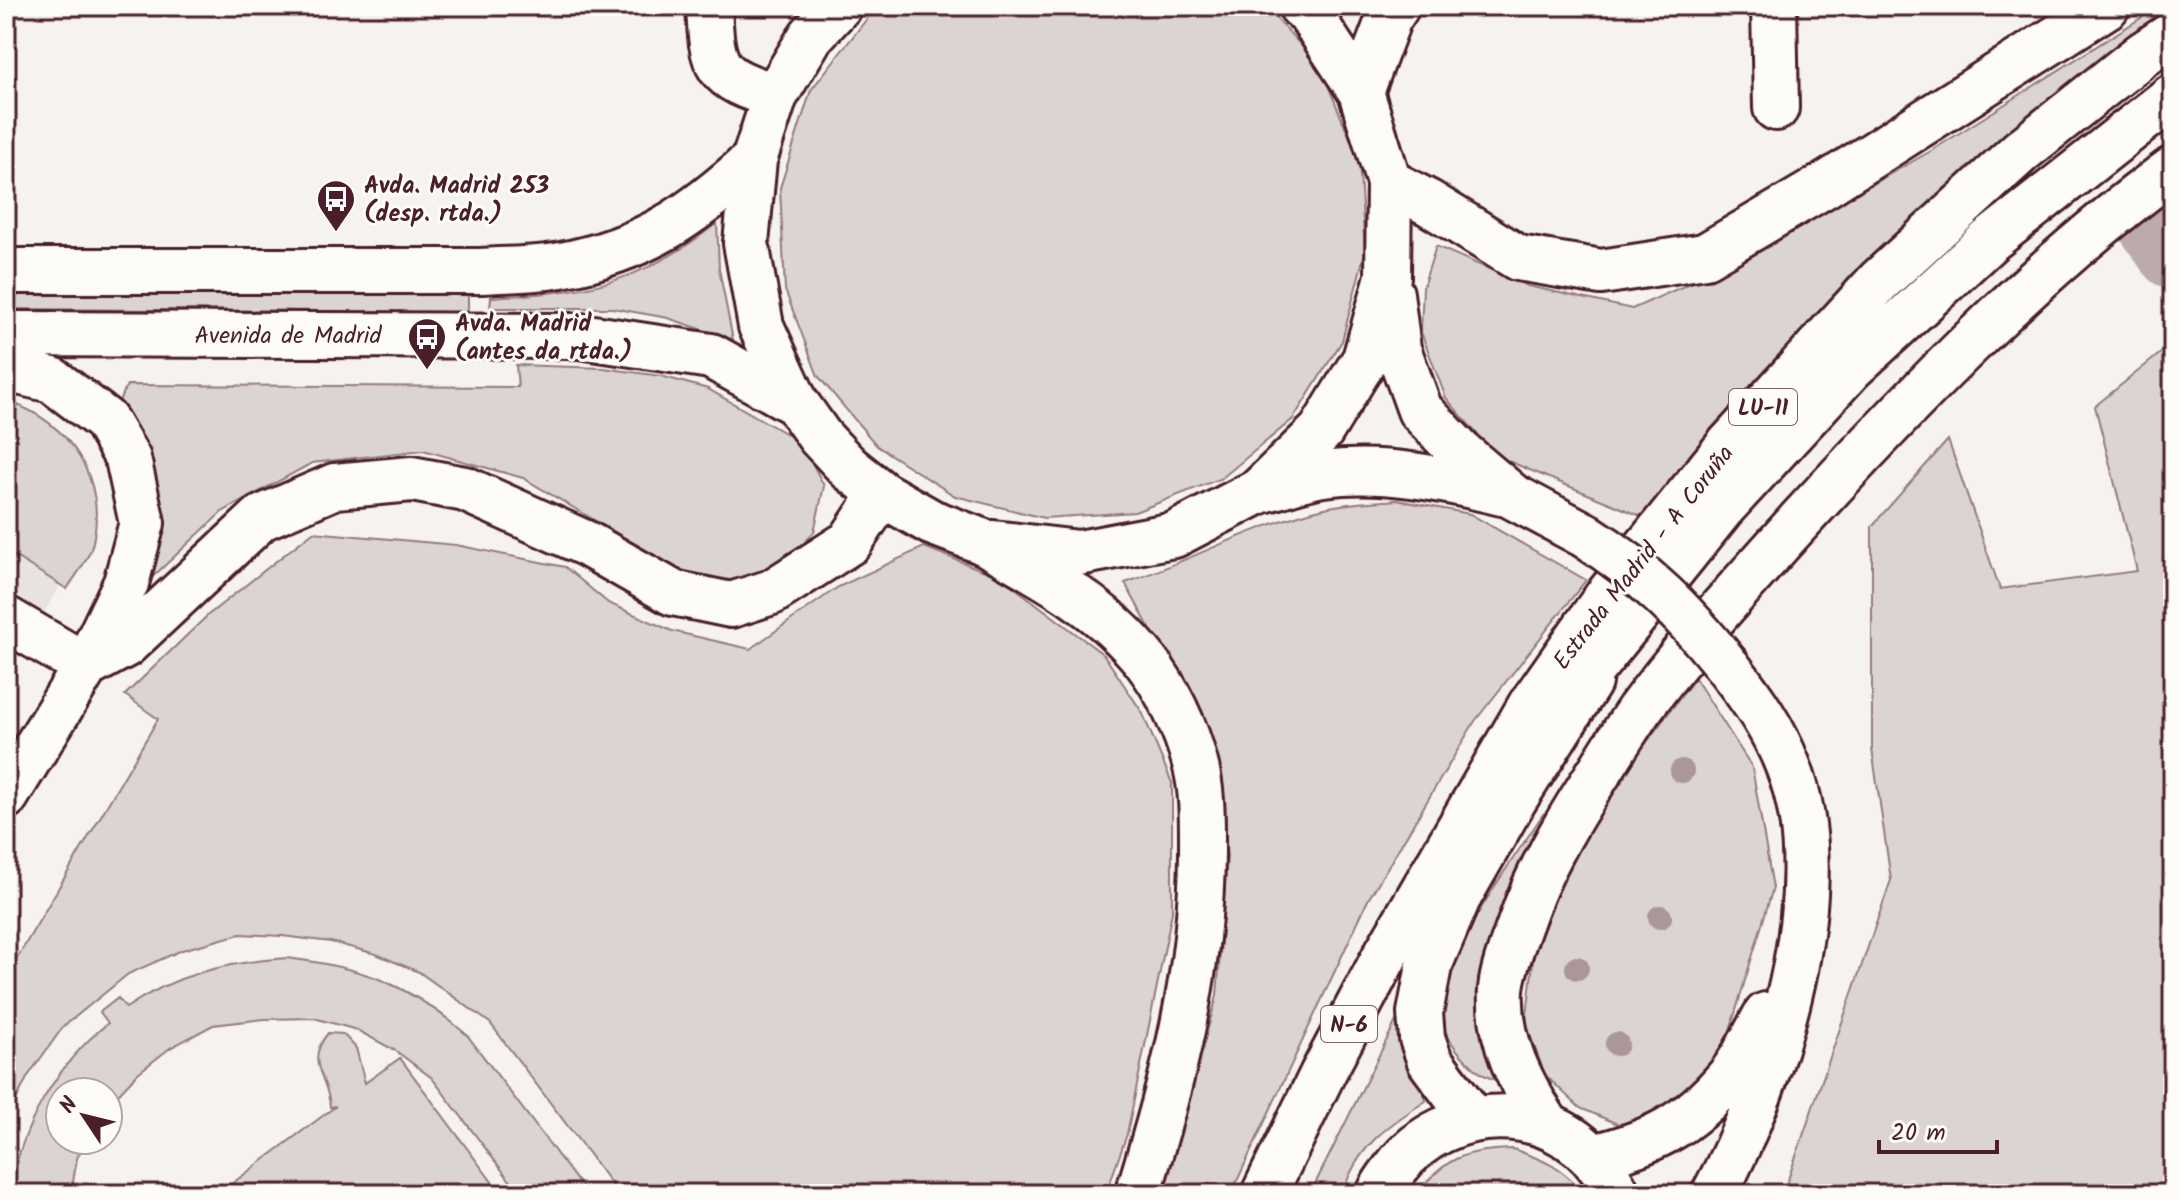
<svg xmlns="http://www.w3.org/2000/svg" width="2179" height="1200" font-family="Kalam,sans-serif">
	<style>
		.built { fill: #e9e3e0 }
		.green { fill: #dcd4d2; stroke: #937a7e; stroke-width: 2 }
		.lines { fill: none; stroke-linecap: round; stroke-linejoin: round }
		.river { stroke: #bbabac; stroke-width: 70 }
		.minor-casing { stroke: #4a1f2b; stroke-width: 50 }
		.highway-casing { stroke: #4a1f2b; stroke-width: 50 }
		.minor { stroke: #fdfcf7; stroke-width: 44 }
		.highway { stroke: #fdfcf7; stroke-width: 44 }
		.minor-bridge-casing { stroke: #4a1f2b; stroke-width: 50; stroke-linecap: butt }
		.minor-bridge { stroke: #fdfcf7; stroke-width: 44 }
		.tree { fill: #ab979a }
		.labels { text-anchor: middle; stroke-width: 6; stroke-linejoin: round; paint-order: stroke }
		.shield { fill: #fdfcf7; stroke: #806168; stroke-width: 2 }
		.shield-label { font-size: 22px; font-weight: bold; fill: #4a1f2b }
		.poi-label { font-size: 24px; font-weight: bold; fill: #4a1f2b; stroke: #fdfcf7; text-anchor: start }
		.street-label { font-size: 24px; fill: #4a1f2b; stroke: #fdfcf7 }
	</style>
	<rect width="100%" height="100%" fill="#f6f3ef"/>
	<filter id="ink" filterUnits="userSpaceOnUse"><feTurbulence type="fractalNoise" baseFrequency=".0125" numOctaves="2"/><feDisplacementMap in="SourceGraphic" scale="16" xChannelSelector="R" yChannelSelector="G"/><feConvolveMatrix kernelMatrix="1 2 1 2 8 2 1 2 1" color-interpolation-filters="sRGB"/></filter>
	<g filter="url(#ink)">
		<path class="built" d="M6 552 60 586 6 676Z"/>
		<path class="green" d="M877 6H1265L1320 66 1359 160 1365 252 1342 341 1293 419 1222 478 1135 512 1044 518 955 496 877 446 818 376 785 290 780 188 811 90Z
			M2160 6H2165L2167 10 1965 173 1759 378 1643 517 1496 456 1446 398 1421 332 1423 287 1436 246 1528 286 1632 309 1720 270 1931 151Z
			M717 223 719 269 733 340 668 318 612 308H490L491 297C587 292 640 285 717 223Z
			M6 293 468 294V312L6 309Z
			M2173 343V1194H1783L1891 880 1872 749V526L1948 440 2000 589 2137 571 2095 406Z
			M516 365 603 368 661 376 708 389 802 443 824 486 814 532 779 572 730 581 684 573 523 478 423 450 312 463 222 512 145 584 115 409 127 385 518 387Z
			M6 401C69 420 109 480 92 546 88 561 75 576 67 589L6 551Z
			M1397 500 1470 514 1586 580 1475 721 1368 900 1231 1194H1161L1217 996 1227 856 1214 746 1125 583C1194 559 1258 523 1329 507 1351 502 1375 502 1397 500Z
			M313 532 456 545 565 567 608 603 672 631 750 649 838 587 924 547 1002 578 1104 655 1142 712 1172 783V912L1127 1134 1106 1194H619L490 1023 419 972 376 954 331 942 282 936 240 934 182 950 128 974 63 1027 28 1076 6 1120V977L158 719 125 695 208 615Z
			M1695 678 1752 767 1773 888 1723 1053 1664 1117 1620 1125 1580 1108 1545 1075 1526 1024 1534 954 1565 874 1615 784Z
			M1554 808 1484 1039 1498 1081C1480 1075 1476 1070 1463 1057 1454 1048 1444 1033 1442 1020 1435 961 1511 864 1543 814Z
			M287 958C362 967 409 984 467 1035L587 1194H520L432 1078 396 1051 357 1030 314 1018 264 1019 213 1025 170 1048 138 1073 108 1105V1092H60V1140H87L77 1158 71 1194H10C20 1127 56 1065 108 1023L100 1012 118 998 126 1008C175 974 228 962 287 958Z
			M1402 1009 1426 1101C1388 1125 1355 1148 1343 1194H1310Z
			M328 1033 343 1034 356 1048 365 1083 400 1058 501 1194H218L336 1106 330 1107C329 1076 303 1064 328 1033Z
			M1513 1149C1538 1158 1568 1168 1581 1194H1415C1450 1156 1462 1151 1513 1149Z"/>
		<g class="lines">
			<path class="river" d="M2147 216 2173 254"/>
			<defs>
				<path id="minor" d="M709 6C712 69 714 77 775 96
					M839 6 811 36 775 96 754 160 746 243 761 326 796 403 820 437 849 468 882 494 931 522 984 542 1079 553 1174 535 1259 491 1321 431 1365 359 1388 277 1389 182 1361 92 1309 13 1301 6
					M1774 6 1776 108
					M1361 92 1389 18 1397 6
					M6 271H480C506 269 535 270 561 265 646 249 692 216 754 160
					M1391 294 1398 349 1420 410 1460 452 1512 496 1585 535
					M6 334 580 336 711 356 796 403
					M6 369 52 380 105 420 128 459 142 523 126 583 86 666 6 796
					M1263 490C1282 485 1303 477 1323 474 1383 466 1444 479 1502 493
					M6 619 86 666
					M86 666 125 645 261 518 335 486 412 479 465 489 587 544 673 593 731 605 772 592 850 542 882 494
					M1548 1126C1521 1084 1498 1041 1501 989 1503 968 1513 944 1520 924 1538 871 1565 825 1596 777 1610 755 1624 732 1639 710 1688 644 1747 579 1802 518 1917 393 2036 269 2173 169
					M1593 1157C1651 1143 1687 1126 1727 1079 1743 1061 1754 1036 1766 1015
					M1379 1194C1383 1184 1389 1177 1396 1168 1445 1102 1552 1099 1601 1168 1607 1176 1614 1184 1617 1194
					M1714 1194C1774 1084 1837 888 1788 766 1774 729 1752 698 1728 667"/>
				<path id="highway" d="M1389 182 1429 203 1518 258 1601 272 1705 256 1827 184 2107 6
					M984 542C1043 575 1101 605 1145 660 1167 688 1186 728 1195 763 1203 791 1202 825 1202 854 1201 974 1173 1081 1138 1194
					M1565 703 1722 508 1851 368 1989 241 2173 96
					M1473 1119 1430 1061 1422 1038 1420 1013 1429 966 1458 898 1514 800 1589 682
					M1264 1194 1323 1073 1385 956 1530 706 1608 595 1728 446 1879 281 2021 151 2143 54 2173 34"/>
			</defs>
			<use href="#minor" class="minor-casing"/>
			<use href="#highway" class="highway-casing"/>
			<use href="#minor" class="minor"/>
			<use href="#highway" class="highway"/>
			<defs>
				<path id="minor-bridge" d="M1585 535C1647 575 1682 610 1728 667"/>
			</defs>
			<use href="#minor-bridge" class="minor-bridge-casing"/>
			<use href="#minor-bridge" class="minor-bridge"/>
		</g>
		<g class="tree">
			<circle cx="1682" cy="771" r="12"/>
			<circle cx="1660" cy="917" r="12"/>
			<circle cx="1577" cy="968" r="12"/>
			<circle cx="1617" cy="1044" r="12"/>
		</g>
	</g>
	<defs>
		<symbol id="bus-pin" viewBox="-11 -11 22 30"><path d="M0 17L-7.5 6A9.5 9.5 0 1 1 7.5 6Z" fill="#4a1f2b" stroke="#fdfcf7"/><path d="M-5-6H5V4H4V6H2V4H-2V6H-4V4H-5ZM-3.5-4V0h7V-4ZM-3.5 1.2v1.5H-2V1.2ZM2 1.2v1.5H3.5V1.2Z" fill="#fff"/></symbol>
	</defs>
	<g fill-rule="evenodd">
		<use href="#bus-pin" x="314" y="177" width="44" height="60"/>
		<use href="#bus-pin" x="405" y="315" width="44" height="60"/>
	</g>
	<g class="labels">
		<g class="shield">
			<rect x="1729" y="389" width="68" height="36" rx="6"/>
			<rect x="1321" y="1006" width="56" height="36" rx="6"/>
		</g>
		<g class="shield-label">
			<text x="1763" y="415">LU-11</text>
			<text x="1349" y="1032">N-6</text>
		</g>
		<g class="poi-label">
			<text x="364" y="193">Avda. Madrid 253<tspan x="364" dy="28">(desp. rtda.)</tspan></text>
			<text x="455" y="331">Avda. Madrid<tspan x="455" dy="28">(antes da rtda.)</tspan></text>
		</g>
		<g class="street-label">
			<text x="288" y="343">Avenida de Madrid</text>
			<text transform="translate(1643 557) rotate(-52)" y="8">Estrada Madrid - A Coruña</text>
		</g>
	</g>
	<rect width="2179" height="1200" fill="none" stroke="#fdfcf7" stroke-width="32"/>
	<rect x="16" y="16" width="2147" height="1168" fill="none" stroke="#4a1f2b" stroke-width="3" filter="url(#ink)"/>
	<g transform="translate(84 1116) rotate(305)"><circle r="38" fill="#fdfcf7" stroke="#b5a4a5" stroke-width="2"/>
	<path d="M0-6L14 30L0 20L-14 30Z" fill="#4a1f2b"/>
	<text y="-12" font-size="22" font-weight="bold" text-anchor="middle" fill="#4a1f2b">N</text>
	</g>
	<path d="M1879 1140v12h118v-12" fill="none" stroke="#4a1f2b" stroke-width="4"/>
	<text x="1891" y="1140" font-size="24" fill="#4a1f2b" stroke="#fdfcf7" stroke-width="6" paint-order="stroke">20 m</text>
</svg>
